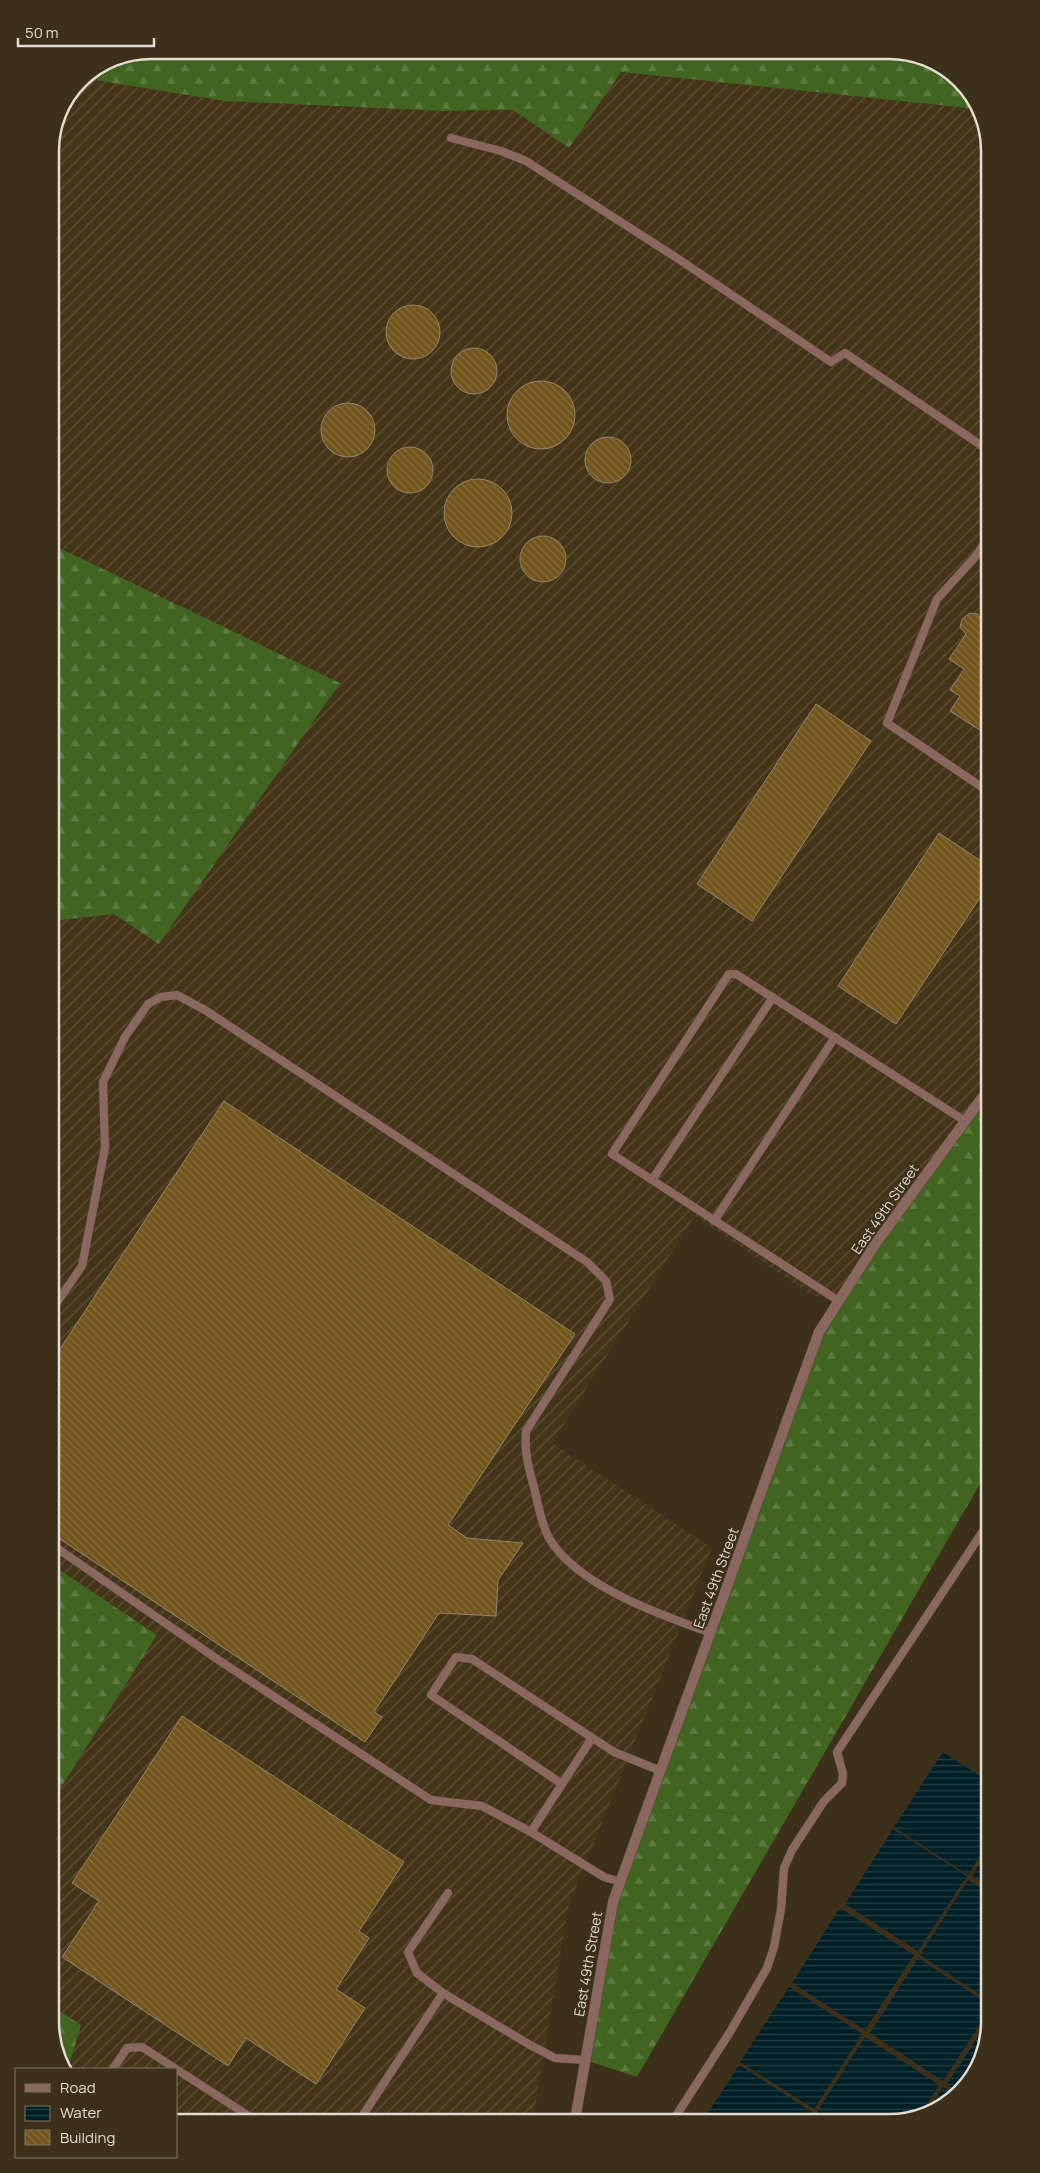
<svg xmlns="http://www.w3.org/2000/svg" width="1040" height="2173" font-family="Manrope,sans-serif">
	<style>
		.industrial { fill: url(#industrial-furrows) }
		.forest { fill: url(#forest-firs) }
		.water { fill: url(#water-rules) }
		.building { fill: url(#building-back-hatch); stroke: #94866e }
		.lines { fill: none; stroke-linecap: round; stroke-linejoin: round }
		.service-casing { stroke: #574c38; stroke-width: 9 }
		.tertiary-casing { stroke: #574c38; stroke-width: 11 }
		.service { stroke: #8b685f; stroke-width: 8 }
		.tertiary { stroke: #8b685f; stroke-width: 10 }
		.labels { text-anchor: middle; stroke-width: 4; stroke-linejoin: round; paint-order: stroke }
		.street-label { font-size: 14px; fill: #e4dcd0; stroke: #3c301b }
		.rim { fill: none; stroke: #e4dcd0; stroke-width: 2.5 }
	</style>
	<defs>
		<pattern id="industrial-furrows" width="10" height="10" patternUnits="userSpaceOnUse" patternTransform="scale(1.25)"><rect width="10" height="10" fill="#443418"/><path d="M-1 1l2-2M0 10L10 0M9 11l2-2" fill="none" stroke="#5f5139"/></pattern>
		<pattern id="forest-firs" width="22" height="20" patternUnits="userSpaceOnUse" patternTransform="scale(1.25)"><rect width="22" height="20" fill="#426421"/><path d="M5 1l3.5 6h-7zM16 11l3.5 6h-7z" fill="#5d7a40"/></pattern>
		<pattern id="water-rules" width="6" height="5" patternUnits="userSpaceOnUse" patternTransform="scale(1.25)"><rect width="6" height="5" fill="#001f26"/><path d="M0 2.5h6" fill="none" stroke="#253f44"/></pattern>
		<pattern id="building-back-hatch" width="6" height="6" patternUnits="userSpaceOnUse" patternTransform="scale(1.25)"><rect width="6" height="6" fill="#72551c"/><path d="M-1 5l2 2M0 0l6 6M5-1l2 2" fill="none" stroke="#866d3c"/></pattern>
	</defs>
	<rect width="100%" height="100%" fill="#3c301b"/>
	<path class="industrial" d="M621 72 978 109 985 118 987 1092 839 1301 811 1295 695 1216 552 1443 712 1548 568 1908 533 2120 176 2123V2069H68L81 2025 55 2008V1797L157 1635 54 1566 52 921 114 914 159 943 51 585 50 145 58 112 82 78 225 101 442 111 513 110 569 148Z"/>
	<path class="forest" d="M151 50H896L950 71 978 109 621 72 569 148 513 110 442 111 225 101 82 78 113 58Z
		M51 544 340 683 159 944 114 914 52 921Z
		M987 1091 988 1470 637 2077 585 2060 613 1902 819 1332Z
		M54 1566 157 1635 55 1797Z
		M55 2008 81 2025 68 2069 55 2055Z"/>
	<path class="water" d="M943 1752 989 1782V1841L968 1875 894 1827Z
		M893 1829 967 1876 918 1951 845 1904Z
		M989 1849 990 1887 972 1876Z
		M968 1880 990 1894V2001L920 1955Z
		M840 1908 914 1955 865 2030 792 1983Z
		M918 1958 990 2005V2009L943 2081 870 2033Z
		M789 1987 862 2034 814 2109 740 2062Z
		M990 2018 973 2078 957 2091 947 2084Z
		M865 2037 939 2085 918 2118H826L817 2112Z
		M739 2065 812 2112 809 2118 704 2119Z
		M943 2087 953 2094 924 2116Z"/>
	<path class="building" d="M386 332a27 27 0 1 1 54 0a27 27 0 1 1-54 0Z
		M451 371a23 23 0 1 1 46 0a23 23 0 1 1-46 0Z
		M507 415a34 34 0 1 1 68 0a34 34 0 1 1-68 0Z
		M321 430a27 27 0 1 1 54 0a27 27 0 1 1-54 0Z
		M585 460a23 23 0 1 1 46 0a23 23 0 1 1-46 0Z
		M387 470a23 23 0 1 1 46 0a23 23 0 1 1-46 0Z
		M444 513a34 34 0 1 1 68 0a34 34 0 1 1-68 0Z
		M520 559a23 23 0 1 1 46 0a23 23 0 1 1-46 0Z
		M970 613 978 614 983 622 981 630 986 633V734L950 711 960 696 950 690 964 669 949 659 966 634 960 627 962 619Z
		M816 704 871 741 752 921 697 884Z
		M939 833 987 865V887L896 1024 838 986Z
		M224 1101 575 1334 448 1525 467 1538 523 1543 498 1580 496 1616 439 1613 374 1712 382 1717 365 1742 54 1535V1358Z
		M182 1716 404 1862 359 1931 369 1938 336 1989 365 2008 316 2084 246 2038 228 2066 62 1957 99 1901 72 1883Z"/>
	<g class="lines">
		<defs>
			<path id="service" d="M451 138 501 151 526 161 680 260 831 362 845 353 985 448
				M986 541 976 556 937 599 887 723 986 790
				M652 1180 773 997
				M714 1221 835 1037
				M839 1301 612 1154 729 974H736L965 1121
				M53 1308 82 1266 105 1148 103 1082 125 1037 148 1004 161 997 177 995 205 1010 587 1262 606 1281 610 1299 526 1431C524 1454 529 1469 535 1491 538 1506 542 1525 549 1538 577 1586 661 1615 711 1633
				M54 1546 217 1659 431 1800 482 1806 531 1832
				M592 1738 562 1784 431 1695 456 1657 472 1659 614 1752 661 1771
				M562 1784 531 1832 604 1877 621 1882
				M443 1993 417 1973 408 1952 448 1893
				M113 2069 127 2048 142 2047 176 2069
				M176 2069 258 2122
				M674 2119 730 2032 767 1968 774 1947 781 1909 784 1868 792 1850 824 1801 842 1783 843 1774 837 1752 989 1522
				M359 2121 443 1993 530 2045 555 2058 585 2060"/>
			<path id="tertiary" d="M575 2120 613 1902 819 1332 876 1243 987 1091"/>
		</defs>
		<use href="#service" class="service-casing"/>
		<use href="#tertiary" class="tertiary-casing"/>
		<use href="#service" class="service"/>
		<use href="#tertiary" class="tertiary"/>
	</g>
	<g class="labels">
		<g class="street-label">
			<text transform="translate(885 1209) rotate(-55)" y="5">East 49th Street</text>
			<text transform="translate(716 1578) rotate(-70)" y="5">East 49th Street</text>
			<text transform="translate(588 1964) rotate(-80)" y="5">East 49th Street</text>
		</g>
	</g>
	<path d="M0 0H1040V2173H0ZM151 59H889A92 92 0 0 1 981 151V2022A92 92 0 0 1 889 2114H151A92 92 0 0 1 59 2022V151A92 92 0 0 1 151 59Z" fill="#3c301b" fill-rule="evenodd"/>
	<path class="rim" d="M151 59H889A92 92 0 0 1 981 151V2022A92 92 0 0 1 889 2114H151A92 92 0 0 1 59 2022V151A92 92 0 0 1 151 59Z"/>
	<rect x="15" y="2068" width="162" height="90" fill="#3c301b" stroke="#7f7563"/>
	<rect x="25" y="2084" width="25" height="8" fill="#8b685f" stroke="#7f7563"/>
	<text x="60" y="2093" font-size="15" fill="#e4dcd0">Road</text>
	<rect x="25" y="2106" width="25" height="15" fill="url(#water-rules)" stroke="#7f7563"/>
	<text x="60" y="2118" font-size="15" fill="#e4dcd0">Water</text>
	<rect x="25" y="2130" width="25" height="15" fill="url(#building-back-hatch)" stroke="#7f7563"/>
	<text x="60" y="2143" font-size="15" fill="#e4dcd0">Building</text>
	<path d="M18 38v8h136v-8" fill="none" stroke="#e4dcd0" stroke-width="2.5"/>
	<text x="25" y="38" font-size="15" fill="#e4dcd0" stroke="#3c301b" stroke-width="4" paint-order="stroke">50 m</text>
</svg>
